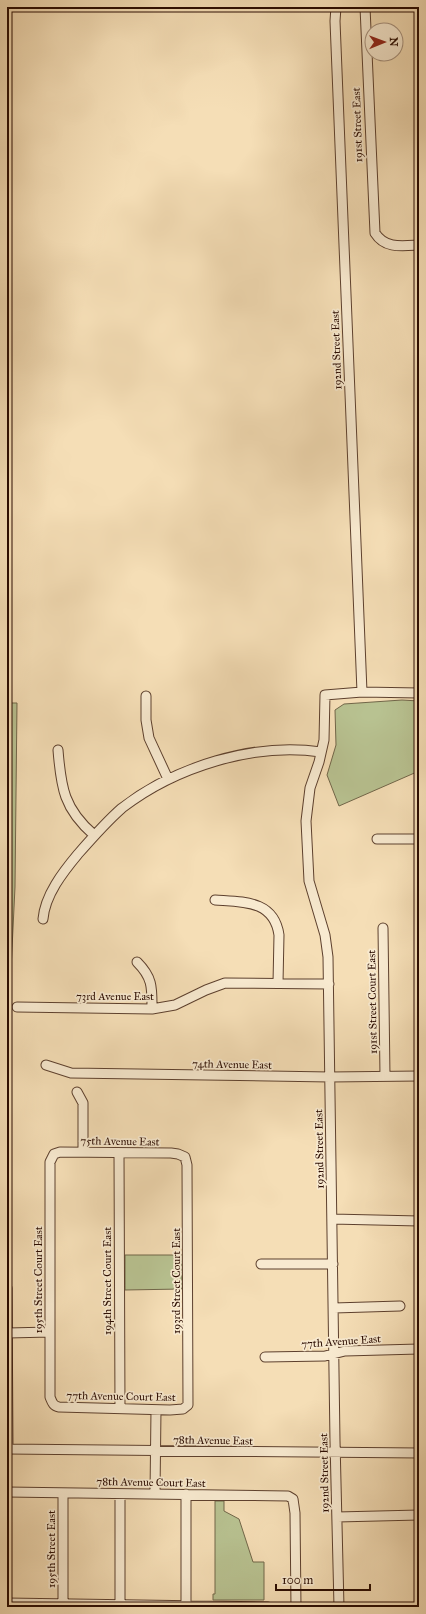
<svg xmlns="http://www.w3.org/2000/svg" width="426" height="1614" font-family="'IM FELL Great Primer',serif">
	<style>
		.green { fill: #b8c291; stroke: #716649 }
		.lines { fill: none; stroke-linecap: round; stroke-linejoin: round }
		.minor-casing { stroke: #5d402e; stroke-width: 11 }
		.minor { stroke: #f8ead0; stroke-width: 9 }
		.labels { text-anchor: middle; stroke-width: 3.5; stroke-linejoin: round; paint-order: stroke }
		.street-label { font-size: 11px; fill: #2a0b01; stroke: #f8ead0 }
	</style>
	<rect width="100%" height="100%" fill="#f5deb6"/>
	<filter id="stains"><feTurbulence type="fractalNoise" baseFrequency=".005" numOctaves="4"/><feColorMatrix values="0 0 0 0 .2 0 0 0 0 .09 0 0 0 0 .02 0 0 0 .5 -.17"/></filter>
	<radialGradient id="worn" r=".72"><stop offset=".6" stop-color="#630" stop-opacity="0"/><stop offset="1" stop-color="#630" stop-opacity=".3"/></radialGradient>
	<path class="green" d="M402 700 419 701V771L339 806 327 775 336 745 335 710 344 704Z
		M7 703H17L15 887 7 1052Z
		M125 1255H182V1289L125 1290Z
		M215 1501H224V1511L239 1519 253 1562H264V1600H213V1594H215Z"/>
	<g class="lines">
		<defs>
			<path id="minor" d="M336 7 335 21 362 692
				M365 7 375 233C385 249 402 246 419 245
				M146 696V720L149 738 168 779
				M58 750C61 788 64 809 94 835
				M377 839H419
				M215 900C243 902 274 900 279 935L278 983
				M43 919C45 895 63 872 78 854 92 838 106 822 122 808 175 767 254 742 321 752
				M383 928 385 1076
				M137 962C153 978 152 988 152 1009
				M17 1007 152 1009 175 1005 206 990 225 983 329 984
				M46 1065 71 1073 330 1077 419 1076
				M77 1092 83 1103V1152
				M60 1152 171 1153 178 1154 185 1157 187 1165 188 1405 183 1409 170 1410 59 1407C53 1406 52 1402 50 1397V1162L54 1154Z
				M119 1153 120 1408
				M332 1219 419 1221
				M261 1264H333
				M7 1288 8 1449
				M334 1308 400 1306
				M8 1333 50 1332
				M265 1357 325 1356 345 1351 419 1349
				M7 1449 419 1453
				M7 1492 288 1496 293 1499 295 1513 296 1607
				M155 1493 156 1410
				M337 1517 419 1515
				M7 1603 268 1607
				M63 1604V1493
				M120 1605V1494
				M186 1606V1494
				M339 1607 335 1441 328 957 325 935 309 881 306 821 310 788 319 762 324 740 325 695 362 692 419 693"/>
		</defs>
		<use href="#minor" class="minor-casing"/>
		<use href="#minor" class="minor"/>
	</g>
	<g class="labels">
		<g class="street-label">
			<text transform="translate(357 125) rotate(-92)" y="4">191st Street East</text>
			<text transform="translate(336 350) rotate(-92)" y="4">192nd Street East</text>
			<text x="115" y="1000">73rd Avenue East</text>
			<text transform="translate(372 1002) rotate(-91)" y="4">191st Street Court East</text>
			<text transform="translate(232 1064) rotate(1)" y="4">74th Avenue East</text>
			<text transform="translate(120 1141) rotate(1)" y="4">75th Avenue East</text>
			<text transform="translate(319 1149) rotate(-91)" y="4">192nd Street East</text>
			<text transform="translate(38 1280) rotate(-90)" y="4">195th Street Court East</text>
			<text transform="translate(107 1281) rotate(-90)" y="4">194th Street Court East</text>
			<text transform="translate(176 1281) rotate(-90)" y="4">193rd Street Court East</text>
			<text transform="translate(341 1341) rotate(-4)" y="4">77th Avenue East</text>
			<text transform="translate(121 1396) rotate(1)" y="4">77th Avenue Court East</text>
			<text transform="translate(213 1440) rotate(1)" y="4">78th Avenue East</text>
			<text transform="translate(324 1473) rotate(-91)" y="4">192nd Street East</text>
			<text transform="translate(151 1482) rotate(1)" y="4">78th Avenue Court East</text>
			<text transform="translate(51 1549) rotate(-90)" y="4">195th Street East</text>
		</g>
	</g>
	<rect width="426" height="1614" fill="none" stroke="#f5deb6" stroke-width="24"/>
	<rect x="8" y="8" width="410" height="1598" fill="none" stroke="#2a0b01" stroke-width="2"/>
	<rect x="12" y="12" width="402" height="1590" fill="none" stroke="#2a0b01"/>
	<g transform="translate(384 42) rotate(89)"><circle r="19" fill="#f8ead0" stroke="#a6917d"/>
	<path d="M0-3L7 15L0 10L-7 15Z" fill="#8f2418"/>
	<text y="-6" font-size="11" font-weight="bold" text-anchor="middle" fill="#2a0b01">N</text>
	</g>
	<path d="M276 1584v6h94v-6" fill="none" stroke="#2a0b01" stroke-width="2"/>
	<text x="282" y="1584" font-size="12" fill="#2a0b01" stroke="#f8ead0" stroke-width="3" paint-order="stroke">100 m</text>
	<rect width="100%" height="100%" filter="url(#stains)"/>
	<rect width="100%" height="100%" fill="url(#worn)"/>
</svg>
